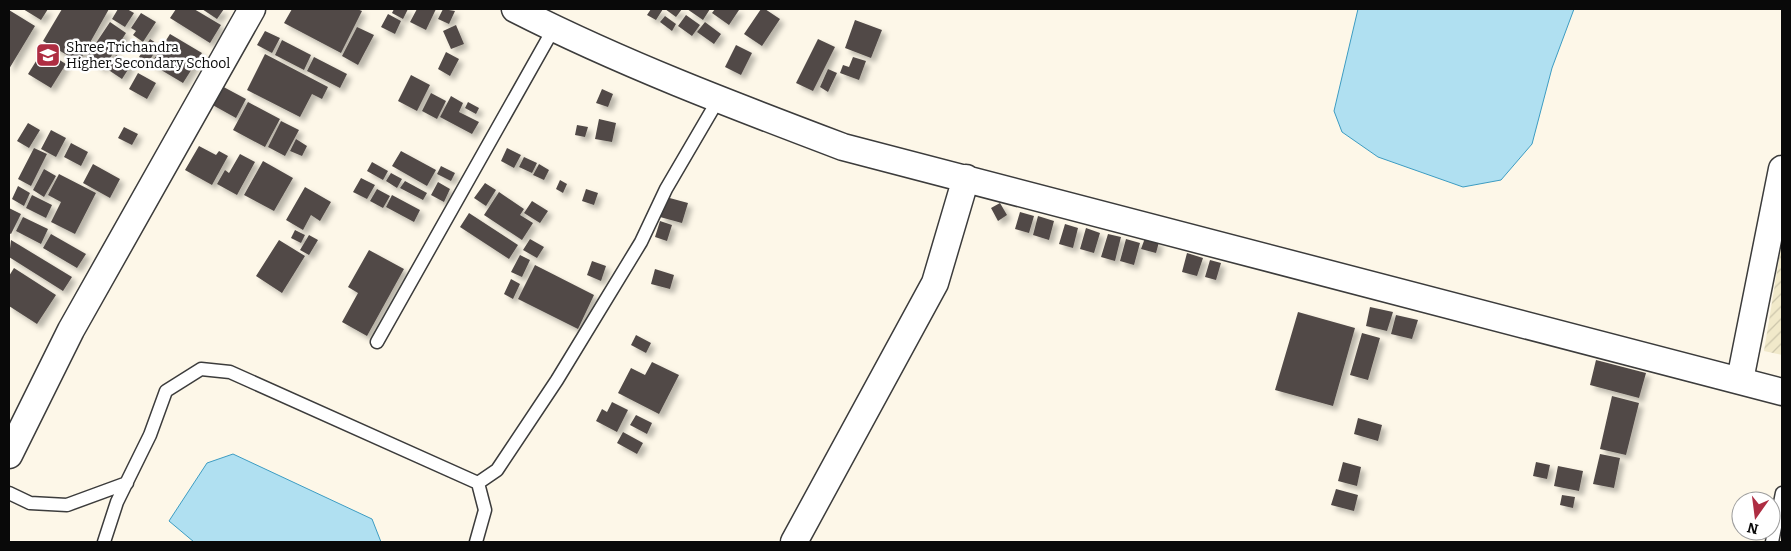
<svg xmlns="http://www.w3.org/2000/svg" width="1791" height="551" font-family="Bitter,serif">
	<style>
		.farmland { fill: url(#farmland-furrows) }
		.water { fill: #b0e0f1; stroke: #3d9cc2 }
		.building { fill: #514a47; filter: url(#shadow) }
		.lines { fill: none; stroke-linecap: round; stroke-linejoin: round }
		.lane-casing { stroke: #3c3c3c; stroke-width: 15 }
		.street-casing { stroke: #3c3c3c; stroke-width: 29 }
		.lane { stroke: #fff; stroke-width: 12 }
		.street { stroke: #fff; stroke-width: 26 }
		.labels { text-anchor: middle; stroke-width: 5; stroke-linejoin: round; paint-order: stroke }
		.poi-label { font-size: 14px; fill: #090909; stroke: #fff; text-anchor: start }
	</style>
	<defs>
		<pattern id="farmland-furrows" width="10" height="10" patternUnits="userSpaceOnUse" patternTransform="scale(1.25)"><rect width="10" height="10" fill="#f1e9ca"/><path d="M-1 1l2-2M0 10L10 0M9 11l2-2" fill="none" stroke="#cdc6ac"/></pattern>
		<filter id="shadow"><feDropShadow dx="4.5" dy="4.5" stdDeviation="2.5" flood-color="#0004"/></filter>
	</defs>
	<rect width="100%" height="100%" fill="#fdf7e8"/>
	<path class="farmland" d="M1782 241V355L1764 351Z"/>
	<path class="water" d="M1358 9H1574L1552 68 1532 144 1501 180 1463 187 1378 157 1342 132 1334 111Z
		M233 454 372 519 381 542H194L169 521 207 463Z"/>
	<path class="building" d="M23 9H48L41 20Z
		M62 9H109L79 62 43 41Z
		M118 9H127L134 13 125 27 112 19Z
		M176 9H194L221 25 210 43 170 18Z
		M202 9H224L217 19Z
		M292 9H357L362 11 341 53 284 23Z
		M394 9H408L403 19 392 13Z
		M417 9H436L426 30 410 22Z
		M443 9 455 11 449 24 438 19Z
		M651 9H663L656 20 647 15Z
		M665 9H682L676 17Z
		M687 9H710L703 20Z
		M715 9H737L739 10 729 25 712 13Z
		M761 9H765L780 19 762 46 744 34Z
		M9 10 35 26 9 69Z
		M141 13 156 22 143 42 133 35 136 31 131 28Z
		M388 14 401 21 395 34 381 27Z
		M686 15 700 25 692 36 678 26Z
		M665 16 676 24 672 31 660 22Z
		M855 20 882 30 871 58 845 48Z
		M110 22 126 33 103 69 86 58Z
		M705 22 721 34 714 44 697 32Z
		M456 25 464 44 451 49 443 31Z
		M357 27 374 35 358 65 342 56Z
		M265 31 280 38 272 53 257 45Z
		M170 34 202 53 183 83 151 64Z
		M150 39 159 45 148 63 139 57Z
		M818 39 835 47 813 91 796 83Z
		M282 40 311 55 304 70 275 55Z
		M736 45 752 53 741 75 725 67Z
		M43 50 66 64 51 88 28 74Z
		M446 52 459 59 450 76 438 69Z
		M265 54 328 87 322 99 312 94 300 117 247 90Z
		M116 55 131 65 122 79 107 69Z
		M314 57 347 74 340 88 307 71Z
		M853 57 866 61 859 80 840 73 843 65 849 67Z
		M828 69 837 73 828 92 820 87Z
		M138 73 156 83 147 99 129 89Z
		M411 75 430 85 417 111 398 101Z
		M218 84 246 99 236 118 209 103Z
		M602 89 613 94 608 107 596 103Z
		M431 93 446 101 437 119 422 111Z
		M451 96 463 103 459 112 479 122 472 134 440 117Z
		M248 102 280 119 265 147 233 130Z
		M468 102 479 108 476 114 465 108Z
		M599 119 616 123 612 142 595 139Z
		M281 121 299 130 285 156 268 147Z
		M28 123 40 130 29 148 17 141Z
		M577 125 588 127 585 137 575 135Z
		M124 127 138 134 132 145 118 138Z
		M51 130 66 138 56 157 41 149Z
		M296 139 307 146 302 156 290 151Z
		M71 143 88 152 81 166 64 157Z
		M199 146 216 155 219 151 228 156 212 185 185 170Z
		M34 148 47 154 31 186 18 179Z
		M507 148 521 155 514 168 501 161Z
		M401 151 436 170 427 186 392 166Z
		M240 154 255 162 237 195 217 184 225 170 229 173Z
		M524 157 537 163 532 173 519 167Z
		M263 161 293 178 274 211 244 195Z
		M372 162 388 171 383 180 367 171Z
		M93 164 120 179 110 198 83 183Z
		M539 164 549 170 544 180 533 175Z
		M441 166 455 173 451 181 437 174Z
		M44 169 56 176 44 197 33 190Z
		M391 173 402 179 397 188 386 181Z
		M59 174 96 193 75 234 51 222 61 202 48 195Z
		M361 178 375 185 367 199 353 192Z
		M560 180 567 184 563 193 556 189Z
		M405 181 427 193 423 200 400 188Z
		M438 182 450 189 444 202 431 195Z
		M485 183 496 190 486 206 474 198Z
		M18 186 30 193 24 206 12 199Z
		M305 187 331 202 320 221 311 215 303 230 286 220Z
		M377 189 390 196 383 208 370 201Z
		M586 189 598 193 594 205 582 201Z
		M499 192 524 209 520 215 533 223 522 240 484 215Z
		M32 195 52 205 46 218 26 208Z
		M392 195 420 210 414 222 386 207Z
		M666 197 688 203 682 223 660 217Z
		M532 201 548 211 540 223 524 213Z
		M1000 203 1007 215 998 221 991 208Z
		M9 208 21 214 11 234 9 233Z
		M1020 212 1034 216 1029 233 1015 229Z
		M469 213 518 245 509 259 460 227Z
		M1038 216 1054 221 1049 240 1033 235Z
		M23 217 48 229 41 244 16 231Z
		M660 221 672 225 667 241 655 237Z
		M1065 224 1078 228 1073 248 1059 244Z
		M1086 228 1100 233 1094 253 1080 249Z
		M295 230 305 235 301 243 291 238Z
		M51 234 86 254 77 268 43 248Z
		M1108 234 1121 237 1115 261 1101 257Z
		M309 235 318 240 309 255 300 250Z
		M1145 238 1159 242 1156 253 1141 249Z
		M530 239 544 247 537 258 523 250Z
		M1126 239 1140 243 1134 265 1120 261Z
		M11 240 72 277 63 291 9 257Z
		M279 240 305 256 282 293 256 276Z
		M369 250 404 269 367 336 342 322 358 293 348 287Z
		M1187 253 1203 258 1197 276 1182 272Z
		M520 255 530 260 522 277 511 272Z
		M1210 260 1221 263 1216 280 1205 277Z
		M592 261 606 266 601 281 587 275Z
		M535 265 594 295 578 329 518 299Z
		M14 268 56 295 37 324 9 306V276Z
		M655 269 674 275 670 289 651 284Z
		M511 279 520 284 513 299 504 294Z
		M1370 307 1393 312 1387 331 1366 326Z
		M1298 312 1355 328 1333 406 1275 390Z
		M1396 315 1418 320 1412 339 1391 334Z
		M1362 333 1380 338 1368 380 1350 375Z
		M636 335 651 343 646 353 631 345Z
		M1596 360 1646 373 1639 398 1590 385Z
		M652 362 679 375 659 414 618 393 631 368 645 375Z
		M1612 396 1639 403 1626 455 1600 449Z
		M612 402 628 410 617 432 596 421 602 409 607 412Z
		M636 415 652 423 647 434 630 425Z
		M1358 418 1382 425 1378 441 1354 434Z
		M623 432 643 443 637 454 617 443Z
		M1600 454 1620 458 1614 488 1593 484Z
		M1343 462 1361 467 1357 486 1338 481Z
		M1536 462 1550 465 1547 479 1533 476Z
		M1558 466 1583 471 1579 491 1554 486Z
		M1336 489 1358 495 1354 511 1331 505Z
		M1562 495 1575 497 1573 508 1560 505Z"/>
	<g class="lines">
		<defs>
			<path id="lane" d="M377 342 554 28
				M478 483 497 470 557 380 641 242 666 189 718 100
				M9 493 30 503 67 505 127 483
				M104 542 117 502 150 435 166 391 201 369 230 372 478 483 485 510 476 542
				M1772 542 1782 493"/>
			<path id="street" d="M515 9C621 63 732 105 843 147L1782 392
				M1740 380 1782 169
				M9 455 71 330 252 9
				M794 542 935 283 966 178"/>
		</defs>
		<use href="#lane" class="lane-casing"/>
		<use href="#street" class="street-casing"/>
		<use href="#lane" class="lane"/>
		<use href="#street" class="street"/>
	</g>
	<defs>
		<symbol id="school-square" viewBox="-11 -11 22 22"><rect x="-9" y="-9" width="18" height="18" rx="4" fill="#ae2d42" stroke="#fff"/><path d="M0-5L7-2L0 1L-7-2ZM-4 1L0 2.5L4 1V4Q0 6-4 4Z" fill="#fff"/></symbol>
	</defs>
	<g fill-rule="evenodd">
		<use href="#school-square" x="34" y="41" width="28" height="28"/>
	</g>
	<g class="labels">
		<g class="poi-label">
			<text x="66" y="52">Shree Trichandra<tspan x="66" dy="16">Higher Secondary School</tspan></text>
		</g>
	</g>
	<rect width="1791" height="551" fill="none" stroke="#090909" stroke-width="20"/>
	<g transform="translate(1756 516) rotate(194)"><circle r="24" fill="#ffffff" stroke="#9d9d9d"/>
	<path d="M0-4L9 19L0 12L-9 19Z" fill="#ae2d42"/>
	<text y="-8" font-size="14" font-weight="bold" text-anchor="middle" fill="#090909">N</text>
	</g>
</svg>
